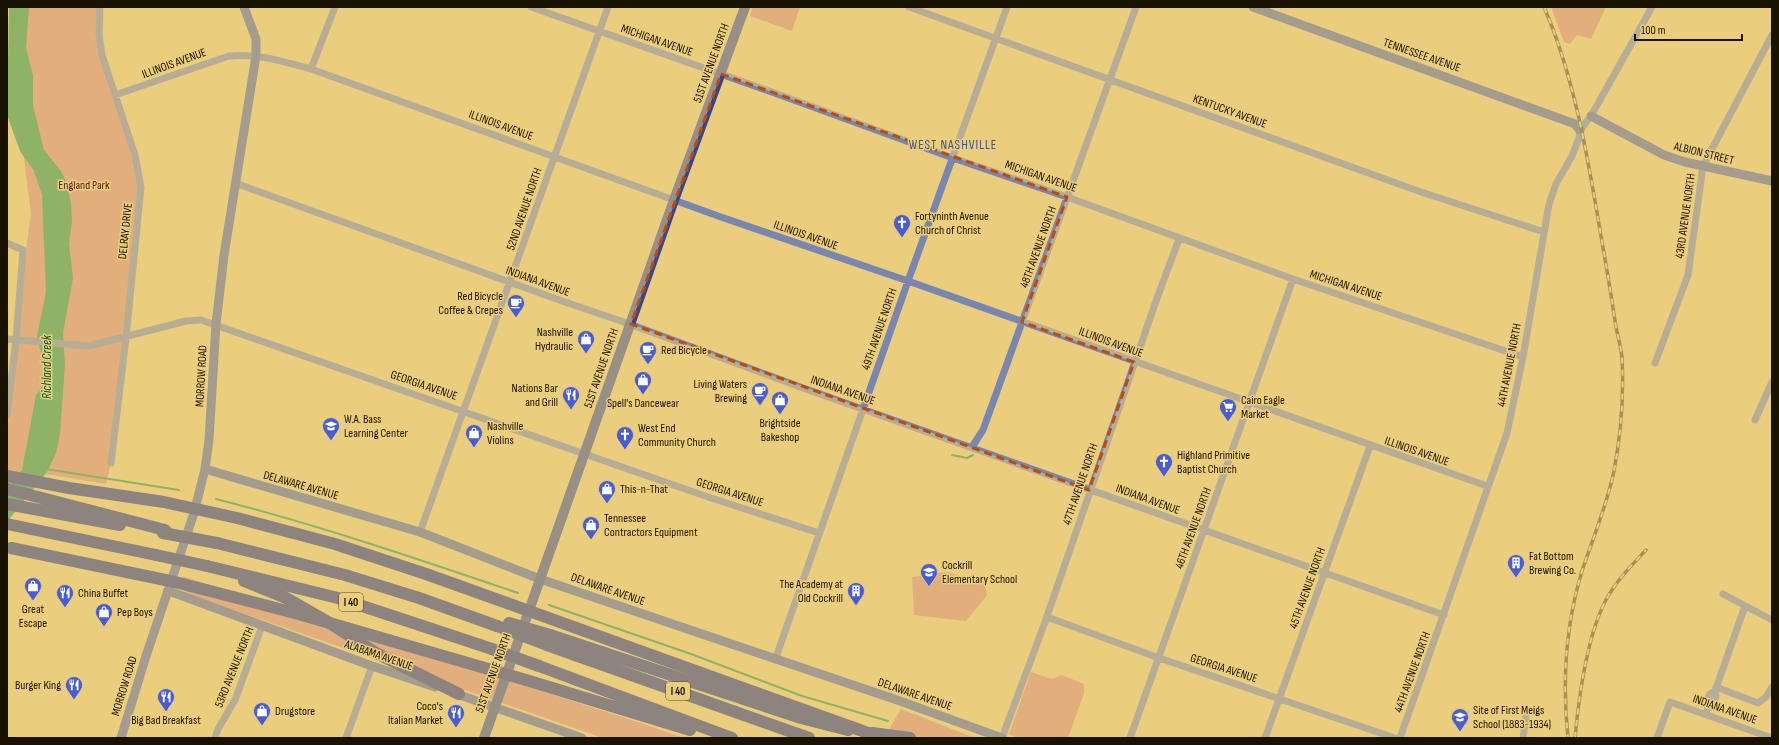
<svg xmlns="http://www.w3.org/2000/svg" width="1779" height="745" font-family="'Sofia Sans Condensed',sans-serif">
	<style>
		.green { fill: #d98879 }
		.water { fill: #21924c }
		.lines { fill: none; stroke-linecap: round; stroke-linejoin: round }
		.stream { stroke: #21924c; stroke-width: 2 }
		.street { stroke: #7986b0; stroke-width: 7 }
		.secondary { stroke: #51619d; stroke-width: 9 }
		.primary { stroke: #35458f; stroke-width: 10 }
		.highway { stroke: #202b81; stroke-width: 12 }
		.rail-casing { stroke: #584a25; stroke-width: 3.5 }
		.rail { stroke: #eace7e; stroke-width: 2; stroke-dasharray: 6; stroke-linecap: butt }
		.highway-bridge { stroke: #202b81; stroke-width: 12 }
		.marked { fill: none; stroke: #bf4b0a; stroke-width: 3; stroke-dasharray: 8 5; stroke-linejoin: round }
		.labels { text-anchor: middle; stroke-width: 3; stroke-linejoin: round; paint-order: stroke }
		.shield { fill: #eace7e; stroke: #584a26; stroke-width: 1 }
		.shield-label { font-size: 11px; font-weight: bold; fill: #1a1200 }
		.street-label { font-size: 12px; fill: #1a1200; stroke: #eace7e }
		.park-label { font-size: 12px; fill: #5a1309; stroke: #eace7e }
		.poi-label { font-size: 12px; fill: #1a1200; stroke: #eace7e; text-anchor: start }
		.neighbourhood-label { font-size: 13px; letter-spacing: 1px; fill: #41508c; stroke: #eace7e }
		.water-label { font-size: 13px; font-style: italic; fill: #005223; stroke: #eace7e }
	</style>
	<rect width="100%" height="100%" fill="#eace7e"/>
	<path class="green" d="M14 7H100L99 34 140 178 111 463 106 484 39 473 7 522V434L19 301 31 214 23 151Z
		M753 7H800L792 31 750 16Z
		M1551 7H1606L1591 39 1577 35 1570 44 1564 42Z
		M947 572 985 584 987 595 966 621 914 615 912 577Z
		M182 576 641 723 684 738H603L185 593Z
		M1031 672 1052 679 1062 675 1084 684V693L1068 738H1018L1009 734Z
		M901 709 975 738H905L888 731Z"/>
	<path class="water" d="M9 7H29L26 48 33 75V105L44 150 61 171 66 181 71 203 72 222 69 244 73 278 63 333 65 365 60 434 56 453 47 472 7 522V490L22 470 36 395 49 375 39 346 37 336 46 292 42 195 34 171 20 151 7 115Z"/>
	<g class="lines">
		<path class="stream" d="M952 455 967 458 973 455
			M46 469 179 490
			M216 499C318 525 418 559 518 593
			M549 605 691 654 802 696 888 721"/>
		<path class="street" d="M100 7 99 34 102 55 135 155 141 187 126 338 111 463
			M531 7 769 91 953 158 1067 197 1293 279 1523 357
			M909 7 1421 192 1544 232
			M311 69 335 7
			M115 95 229 56C257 53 284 62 311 69L721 217 908 281 1487 486
			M235 183 565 302 624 322 803 388 1444 615
			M7 243 23 250 16 340 7 415
			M7 339 89 346 186 321 201 320 708 497 819 533
			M1655 363 1688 275 1703 166 1772 35
			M1755 420 1772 382
			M972 447 983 430 1136 7
			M420 532 608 7
			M1723 594 1772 620
			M1047 617 1159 658 1395 738
			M775 660 908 281 1007 7
			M1716 687 1758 703 1766 697 1772 687
			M1708 708 1712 707 1716 696 1715 691
			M1705 714 1708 708 1706 704 1710 694 1715 691 1745 606
			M215 738 218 729 235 700 262 626
			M346 738 372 666
			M1002 738 1045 622 1156 301 1179 239
			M1130 738 1293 279
			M1265 738 1370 446
			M1400 738 1507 433 1523 357 1549 204 1556 184 1572 156 1579 138 1580 130 1591 116 1652 7
			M1523 738 1526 716
			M1657 738 1670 702 1772 738"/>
		<path class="secondary" d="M1253 7 1575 124 1580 130
			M1591 116 1664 155 1685 162 1772 181
			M205 469 420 532 540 579 900 701 1002 738
			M169 591 372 666 435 687
			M454 693 582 738
			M121 738 146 656 194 513 205 469 209 440 216 324 224 255 256 56V39L244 7"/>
		<path class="primary" d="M484 738 674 200 745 7"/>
		<path class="highway" d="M7 489 165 530
			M7 504 120 525
			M7 524 156 555
			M217 543 345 575 419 598 497 626
			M207 566 338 598 492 649
			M244 581 286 598 328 622 376 653 459 694
			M550 635 801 718 848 730
			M547 645 809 738
			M539 666 732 738
			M526 680 690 730
			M872 733 910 738"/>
		<defs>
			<path id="rail" d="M1544 7C1575 79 1588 159 1601 236 1606 265 1611 293 1615 321 1617 334 1621 346 1622 358 1624 396 1621 434 1614 471 1607 505 1593 538 1582 571 1565 627 1562 681 1568 738
				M1575 738C1579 696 1587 634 1607 598 1617 580 1632 565 1646 550"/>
		</defs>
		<use href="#rail" class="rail-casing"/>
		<use href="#rail" class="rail"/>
		<path class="highway-bridge" d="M7 476 69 488 164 502 237 518 335 544 426 574 882 738
			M163 533 217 543
			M11 548 175 582 295 613 526 680
			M156 555 207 566
			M509 623 550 635
			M497 626 547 645
			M492 649 539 666"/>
	</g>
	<path d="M0 0H1779V745H0ZM721 74 1067 197 1022 322 1134 362 1089 490 631 324Z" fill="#eace7e" fill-opacity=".55" fill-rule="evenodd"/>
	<path class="marked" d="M721 74 1067 197 1022 322 1134 362 1089 490 631 324Z"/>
	<defs>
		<symbol id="church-pin" viewBox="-11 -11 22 30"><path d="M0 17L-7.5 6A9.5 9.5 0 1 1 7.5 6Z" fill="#485dd2" stroke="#eace7e"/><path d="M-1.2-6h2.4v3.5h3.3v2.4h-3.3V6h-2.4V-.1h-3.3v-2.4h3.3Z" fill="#fff"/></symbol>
		<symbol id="cafe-pin" viewBox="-11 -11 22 30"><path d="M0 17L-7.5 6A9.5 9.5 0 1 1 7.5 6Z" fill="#485dd2" stroke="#eace7e"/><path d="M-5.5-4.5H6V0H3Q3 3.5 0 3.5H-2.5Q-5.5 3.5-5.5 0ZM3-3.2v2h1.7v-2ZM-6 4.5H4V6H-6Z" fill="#fff"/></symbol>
		<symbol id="shop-pin" viewBox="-11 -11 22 30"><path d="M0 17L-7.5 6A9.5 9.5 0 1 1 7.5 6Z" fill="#485dd2" stroke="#eace7e"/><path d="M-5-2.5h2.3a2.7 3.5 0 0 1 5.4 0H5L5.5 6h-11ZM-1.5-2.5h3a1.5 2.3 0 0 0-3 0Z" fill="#fff"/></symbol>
		<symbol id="restaurant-pin" viewBox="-11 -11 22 30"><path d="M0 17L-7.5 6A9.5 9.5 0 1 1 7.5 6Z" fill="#485dd2" stroke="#eace7e"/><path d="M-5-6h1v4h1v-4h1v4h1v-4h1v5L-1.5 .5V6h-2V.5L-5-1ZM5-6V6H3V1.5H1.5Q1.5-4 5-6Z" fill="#fff"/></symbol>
		<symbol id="supermarket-pin" viewBox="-11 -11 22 30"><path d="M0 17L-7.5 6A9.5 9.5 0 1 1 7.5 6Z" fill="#485dd2" stroke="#eace7e"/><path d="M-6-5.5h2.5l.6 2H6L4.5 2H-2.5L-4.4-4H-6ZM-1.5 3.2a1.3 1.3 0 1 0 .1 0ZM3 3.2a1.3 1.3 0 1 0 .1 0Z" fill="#fff"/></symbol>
		<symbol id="school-pin" viewBox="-11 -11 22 30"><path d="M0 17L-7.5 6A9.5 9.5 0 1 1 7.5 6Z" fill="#485dd2" stroke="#eace7e"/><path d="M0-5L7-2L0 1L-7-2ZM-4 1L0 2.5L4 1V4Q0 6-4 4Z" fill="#fff"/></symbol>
		<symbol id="building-pin" viewBox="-11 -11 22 30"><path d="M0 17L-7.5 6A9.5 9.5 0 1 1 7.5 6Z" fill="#485dd2" stroke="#eace7e"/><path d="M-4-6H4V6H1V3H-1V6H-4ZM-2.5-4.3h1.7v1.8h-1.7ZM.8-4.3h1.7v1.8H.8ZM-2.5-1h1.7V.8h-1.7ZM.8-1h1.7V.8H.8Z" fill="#fff"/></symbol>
	</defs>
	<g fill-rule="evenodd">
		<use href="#church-pin" x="892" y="213" width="20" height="27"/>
		<use href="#cafe-pin" x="506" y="293" width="20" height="27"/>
		<use href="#shop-pin" x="576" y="329" width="20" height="27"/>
		<use href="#cafe-pin" x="638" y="340" width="20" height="27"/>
		<use href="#shop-pin" x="633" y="370" width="20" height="27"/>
		<use href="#cafe-pin" x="750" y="381" width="20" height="27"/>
		<use href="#restaurant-pin" x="561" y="385" width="20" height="27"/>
		<use href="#shop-pin" x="770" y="390" width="20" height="27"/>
		<use href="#supermarket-pin" x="1218" y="397" width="20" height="27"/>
		<use href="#school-pin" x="321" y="416" width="20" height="27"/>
		<use href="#shop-pin" x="464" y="423" width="20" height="27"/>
		<use href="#church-pin" x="615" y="425" width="20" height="27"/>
		<use href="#church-pin" x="1154" y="452" width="20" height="27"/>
		<use href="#shop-pin" x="597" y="479" width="20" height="27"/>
		<use href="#shop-pin" x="581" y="515" width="20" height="27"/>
		<use href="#building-pin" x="1506" y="553" width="20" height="27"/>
		<use href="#school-pin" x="919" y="562" width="20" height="27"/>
		<use href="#shop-pin" x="23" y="576" width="20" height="27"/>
		<use href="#building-pin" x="846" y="581" width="20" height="27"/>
		<use href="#restaurant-pin" x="55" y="583" width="20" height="27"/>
		<use href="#shop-pin" x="94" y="602" width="20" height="27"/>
		<use href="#restaurant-pin" x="64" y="675" width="20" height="27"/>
		<use href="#restaurant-pin" x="156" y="687" width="20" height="27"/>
		<use href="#shop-pin" x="252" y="701" width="20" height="27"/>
		<use href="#restaurant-pin" x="446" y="703" width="20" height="27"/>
		<use href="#school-pin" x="1450" y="707" width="20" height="27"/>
	</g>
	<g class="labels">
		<g class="shield">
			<rect x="339" y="593" width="24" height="18" rx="3"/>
			<rect x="666" y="682" width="24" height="18" rx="3"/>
		</g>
		<g class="shield-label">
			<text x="351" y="606">I 40</text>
			<text x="678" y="695">I 40</text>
		</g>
		<g class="street-label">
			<text transform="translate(657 40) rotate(19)" y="4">MICHIGAN AVENUE</text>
			<text transform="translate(1422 55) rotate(19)" y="4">TENNESSEE AVENUE</text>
			<text transform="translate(174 63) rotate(-20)" y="4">ILLINOIS AVENUE</text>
			<text transform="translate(711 63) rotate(-70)" y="4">51ST AVENUE NORTH</text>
			<text transform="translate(1230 111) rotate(20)" y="4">KENTUCKY AVENUE</text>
			<text transform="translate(501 125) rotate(20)" y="4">ILLINOIS AVENUE</text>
			<text transform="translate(1704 153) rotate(14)" y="4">ALBION STREET</text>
			<text transform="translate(1041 176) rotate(19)" y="4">MICHIGAN AVENUE</text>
			<text transform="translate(524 209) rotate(-71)" y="4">52ND AVENUE NORTH</text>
			<text transform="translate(1685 216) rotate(-82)" y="4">43RD AVENUE NORTH</text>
			<text transform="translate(125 231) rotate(-84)" y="4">DELRAY DRIVE</text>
			<text transform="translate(806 235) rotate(19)" y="4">ILLINOIS AVENUE</text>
			<text transform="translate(1038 247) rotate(-70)" y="4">48TH AVENUE NORTH</text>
			<text transform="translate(538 281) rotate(20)" y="4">INDIANA AVENUE</text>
			<text transform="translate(1346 285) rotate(18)" y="4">MICHIGAN AVENUE</text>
			<text transform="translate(879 329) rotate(-71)" y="4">49TH AVENUE NORTH</text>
			<text transform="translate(1111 342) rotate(20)" y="4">ILLINOIS AVENUE</text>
			<text transform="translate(1509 365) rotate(-79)" y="4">44TH AVENUE NORTH</text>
			<text transform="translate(601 368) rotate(-71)" y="4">51ST AVENUE NORTH</text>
			<text transform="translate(201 376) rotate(-87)" y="4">MORROW ROAD</text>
			<text transform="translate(424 385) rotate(19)" y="4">GEORGIA AVENUE</text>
			<text transform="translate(843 390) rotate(19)" y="4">INDIANA AVENUE</text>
			<text transform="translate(1417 451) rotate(19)" y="4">ILLINOIS AVENUE</text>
			<text transform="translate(1080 484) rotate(-71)" y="4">47TH AVENUE NORTH</text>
			<text transform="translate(301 485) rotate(16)" y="4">DELAWARE AVENUE</text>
			<text transform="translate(730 492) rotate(18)" y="4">GEORGIA AVENUE</text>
			<text transform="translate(1148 499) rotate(20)" y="4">INDIANA AVENUE</text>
			<text transform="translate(1193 528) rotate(-70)" y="4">46TH AVENUE NORTH</text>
			<text transform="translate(1307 588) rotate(-70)" y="4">45TH AVENUE NORTH</text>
			<text transform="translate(608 589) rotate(19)" y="4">DELAWARE AVENUE</text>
			<text transform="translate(379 655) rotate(19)" y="4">ALABAMA AVENUE</text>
			<text transform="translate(234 667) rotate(-68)" y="4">53RD AVENUE NORTH</text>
			<text transform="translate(1224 668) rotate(18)" y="4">GEORGIA AVENUE</text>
			<text transform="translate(1412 672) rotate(-70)" y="4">44TH AVENUE NORTH</text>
			<text transform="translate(493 673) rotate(-70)" y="4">51ST AVENUE NORTH</text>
			<text transform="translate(124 686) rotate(-73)" y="4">MORROW ROAD</text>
			<text transform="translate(915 694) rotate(19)" y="4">DELAWARE AVENUE</text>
			<text transform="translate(1725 709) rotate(19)" y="4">INDIANA AVENUE</text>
		</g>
		<g class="park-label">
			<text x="84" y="189">England Park</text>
		</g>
		<g class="poi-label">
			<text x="915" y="220">Fortyninth Avenue<tspan x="915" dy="14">Church of Christ</tspan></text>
			<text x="503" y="300" text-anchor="end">Red Bicycle<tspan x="503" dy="14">Coffee &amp; Crepes</tspan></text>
			<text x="573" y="336" text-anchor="end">Nashville<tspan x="573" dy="14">Hydraulic</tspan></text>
			<text x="661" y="354">Red Bicycle</text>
			<text x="747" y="388" text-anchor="end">Living Waters<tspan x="747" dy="14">Brewing</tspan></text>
			<text x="558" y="392" text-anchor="end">Nations Bar<tspan x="558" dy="14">and Grill</tspan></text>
			<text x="1241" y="404">Cairo Eagle<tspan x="1241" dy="14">Market</tspan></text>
			<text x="643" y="407" text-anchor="middle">Spell's Dancewear</text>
			<text x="344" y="423">W.A. Bass<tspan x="344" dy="14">Learning Center</tspan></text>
			<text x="780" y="427" text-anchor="middle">Brightside<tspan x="780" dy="14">Bakeshop</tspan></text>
			<text x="487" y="430">Nashville<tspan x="487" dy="14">Violins</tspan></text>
			<text x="638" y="432">West End<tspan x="638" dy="14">Community Church</tspan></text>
			<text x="1177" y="459">Highland Primitive<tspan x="1177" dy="14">Baptist Church</tspan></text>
			<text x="620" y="493">This-n-That</text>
			<text x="604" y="522">Tennessee<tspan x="604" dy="14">Contractors Equipment</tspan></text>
			<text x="1529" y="560">Fat Bottom<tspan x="1529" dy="14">Brewing Co.</tspan></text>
			<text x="942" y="569">Cockrill<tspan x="942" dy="14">Elementary School</tspan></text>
			<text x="843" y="588" text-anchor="end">The Academy at<tspan x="843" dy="14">Old Cockrill</tspan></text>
			<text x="78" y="597">China Buffet</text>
			<text x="33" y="613" text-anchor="middle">Great<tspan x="33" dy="14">Escape</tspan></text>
			<text x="117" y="616">Pep Boys</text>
			<text x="61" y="689" text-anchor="end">Burger King</text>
			<text x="443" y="710" text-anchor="end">Coco's<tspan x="443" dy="14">Italian Market</tspan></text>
			<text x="1473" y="714">Site of First Meigs<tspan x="1473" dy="14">School (1883-1934)</tspan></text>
			<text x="275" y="715">Drugstore</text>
			<text x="166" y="724" text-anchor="middle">Big Bad Breakfast</text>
		</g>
		<g class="neighbourhood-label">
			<text x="953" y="149">WEST NASHVILLE</text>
		</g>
		<g class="water-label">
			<text transform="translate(46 367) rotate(-90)" y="5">Richland Creek</text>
		</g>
	</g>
	<rect width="1779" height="745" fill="none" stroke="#1a1200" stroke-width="16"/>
	<path d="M1635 34v6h107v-6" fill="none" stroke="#1a1200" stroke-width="2"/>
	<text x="1641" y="34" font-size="12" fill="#1a1200" stroke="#eace7e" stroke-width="3" paint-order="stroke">100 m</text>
</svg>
